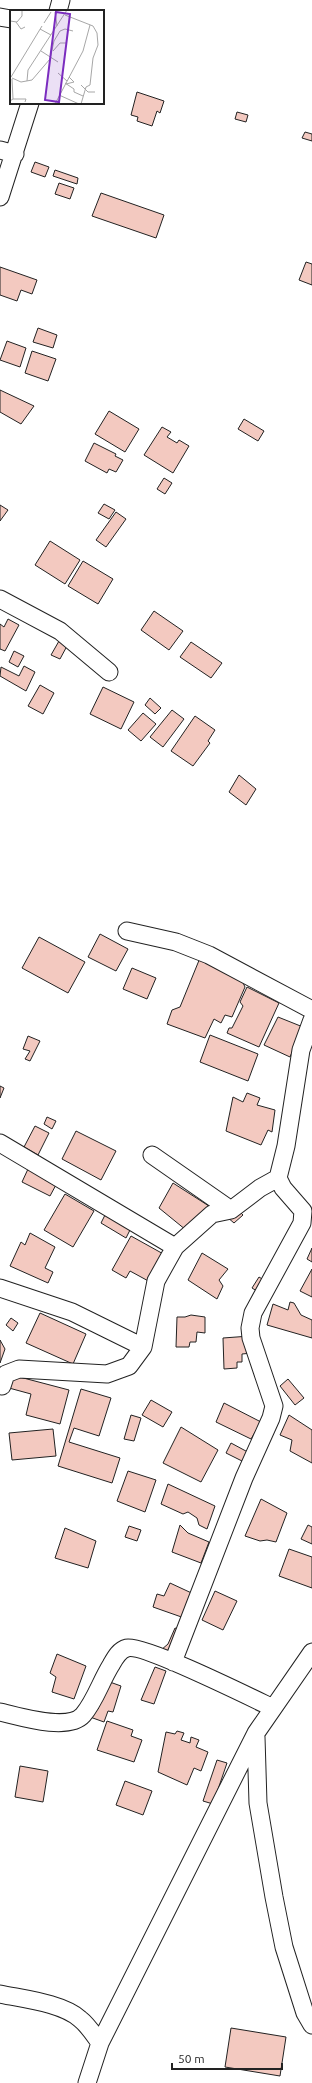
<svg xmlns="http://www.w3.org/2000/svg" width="312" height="2083" font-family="Ubuntu,sans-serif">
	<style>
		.building { fill: #f3c9c0; stroke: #222 }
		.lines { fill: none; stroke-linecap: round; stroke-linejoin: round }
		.minor-casing { stroke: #222; stroke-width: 19 }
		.minor { stroke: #fff; stroke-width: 17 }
		.inset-road { fill: none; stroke: #a7a7a7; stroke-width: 1 }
		.view { fill: #7b2cbf; fill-opacity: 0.15; stroke: #7b2cbf; stroke-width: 2 }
		.inset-edge { fill: none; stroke: #222; stroke-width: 2 }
	</style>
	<rect width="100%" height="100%" fill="#fff"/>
	<path class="building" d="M137 92 164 101 160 113 157 111 152 126 137 121 138 117 131 115Z
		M237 112 248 115 246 122 235 119Z
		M305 132 312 134V141L302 138Z
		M35 162 49 167 45 177 31 172Z
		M55 170 78 178 77 184 53 176Z
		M59 183 74 188 70 199 55 194Z
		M101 193 164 215 156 238 92 216Z
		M306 262 312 264V285L299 280Z
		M0 267 37 280 32 294 21 290 17 301 0 295Z
		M38 328 57 335 53 348 33 342Z
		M7 341 26 348 20 367 0 360Z
		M32 351 56 359 48 381 25 373Z
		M0 390 34 406 21 424 0 412Z
		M109 411 139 429 125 452 95 434Z
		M244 419 264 431 258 441 238 429Z
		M162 427 171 432 167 437 177 443 179 440 189 446 173 473 144 455Z
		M94 443 116 454 115 456 123 460 116 472 109 469 107 473 85 461Z
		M164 478 172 483 165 494 157 489Z
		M104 504 115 510 109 519 98 513Z
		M0 505 8 510 0 521Z
		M116 512 126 519 106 547 96 540Z
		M50 541 80 560 65 584 35 565Z
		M83 561 113 579 98 604 68 586Z
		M154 611 183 631 169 650 141 630Z
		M8 619 19 625 5 651 0 649V624L4 627Z
		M59 641 67 646 60 659 51 655Z
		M191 642 222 663 211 678 180 657Z
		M14 651 24 656 18 667 9 662Z
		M24 666 35 672 26 691 0 676 1 667 19 676Z
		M40 685 54 693 43 714 28 706Z
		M103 687 134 702 121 729 90 714Z
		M150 698 161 708 155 714 145 705Z
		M172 710 184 719 163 747 150 737Z
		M143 713 156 724 141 741 128 730Z
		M195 716 215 730 208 741 210 743 193 766 171 751Z
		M239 775 256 789 246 805 229 792Z
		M100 934 128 949 116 971 88 957Z
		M39 937 85 962 68 993 22 968Z
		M202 953 238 972 245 987 232 1017 225 1015 221 1023 214 1019 205 1038 167 1024 172 1010 180 1007Z
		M132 968 156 978 147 999 123 989Z
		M247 987 279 1003 259 1047 227 1033 229 1028H232L243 1006 240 1002Z
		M278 1017 303 1027 290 1057 264 1045Z
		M210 1035 258 1054 248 1081 200 1062Z
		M28 1036 40 1041 30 1061 25 1059 30 1051 23 1049Z
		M0 1086 4 1088 0 1098Z
		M247 1093 260 1098 257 1105 275 1110 272 1132 268 1130 261 1145 226 1131 233 1097 243 1102Z
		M47 1117 56 1121 52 1129 44 1124Z
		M35 1126 49 1133 38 1155 24 1147Z
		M76 1131 116 1151 101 1180 62 1159Z
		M28 1169 57 1183 50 1196 22 1182Z
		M173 1183 212 1208 186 1230 159 1208Z
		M65 1194 94 1211 73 1247 44 1230Z
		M236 1208 243 1215 234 1223 227 1217Z
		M106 1213 131 1228 126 1238 101 1223Z
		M30 1233 55 1247 45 1268 53 1272 48 1283 10 1266 21 1242 25 1245Z
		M131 1236 167 1256 152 1283 130 1271 126 1278 112 1270Z
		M312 1248V1262L307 1259Z
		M202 1253 228 1269 219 1280 223 1286 217 1299 188 1280Z
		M312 1269V1297L300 1291Z
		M259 1277 267 1282 260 1293 252 1288Z
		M290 1302 294 1303 301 1315 312 1320V1338L267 1325 273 1304 288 1310Z
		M40 1313 86 1334 73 1364 26 1343Z
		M191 1315 205 1317V1333L197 1332 196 1342H190L189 1347H176L177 1317H185Z
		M11 1318 18 1323 13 1331 6 1325Z
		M250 1336 252 1353 242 1354V1362H237V1368L224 1369 223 1338Z
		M0 1340 5 1349 0 1363Z
		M12 1375 69 1390 60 1424 26 1415 31 1394 9 1388Z
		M288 1379 304 1398 295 1405 280 1386Z
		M81 1389 111 1398 99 1436 74 1428 69 1442 120 1458 112 1483 58 1466Z
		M151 1400 172 1412 163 1427 142 1415Z
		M224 1403 261 1422 251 1439 216 1422Z
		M131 1415 141 1418 134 1441 124 1439Z
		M289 1415 312 1430V1463L290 1451 292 1440 280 1435Z
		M181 1427 218 1450 201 1482 163 1463Z
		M53 1429 56 1456 12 1460 9 1433Z
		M231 1443 257 1457 252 1466 226 1453Z
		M128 1471 156 1480 145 1512 117 1501Z
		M168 1484 215 1506 207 1529 199 1525 197 1518 188 1512 183 1514 161 1504Z
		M261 1499 287 1513 276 1542 267 1540 260 1541 245 1536Z
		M180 1525 188 1533 209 1542 201 1563 172 1552Z
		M308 1525 312 1527V1544L301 1539Z
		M129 1526 141 1530 137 1541 125 1537Z
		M65 1528 96 1541 88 1568 55 1558Z
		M289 1549 312 1557V1588L279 1576Z
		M170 1583 198 1596 190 1620 153 1607 157 1594 164 1596Z
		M215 1591 237 1601 223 1630 202 1620Z
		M175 1628 184 1631 174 1655 161 1650 168 1644Z
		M57 1654 86 1666 74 1699 52 1692 56 1677 50 1673Z
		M155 1667 166 1671 154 1704 141 1700Z
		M107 1681 121 1686 113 1712 108 1711 104 1722 90 1717 94 1707 98 1709Z
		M107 1721 133 1730 131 1736 142 1740 134 1762 97 1750Z
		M177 1731 184 1733 181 1740 190 1743 191 1737 199 1740 196 1747 208 1752 201 1771 194 1768 187 1785 158 1772 166 1732 175 1734Z
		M217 1760 227 1763 213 1804 203 1801Z
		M20 1766 48 1771 43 1802 15 1797Z
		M125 1781 152 1791 143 1815 116 1805Z
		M231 2028 286 2037 280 2076 225 2067Z"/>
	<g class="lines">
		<defs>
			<path id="minor" d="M58 11 61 0
				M0 17 11 19
				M0 150 15 154
				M0 197 30 103
				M0 599 60 631 109 672
				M127 931 176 942 209 955 312 1010
				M0 1143 175 1247
				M152 1155 231 1210
				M0 1288 72 1312 143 1347
				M2 1386 6 1374 19 1369 107 1374 129 1366 143 1347 156 1281 175 1247 212 1214 231 1210 260 1188 278 1178
				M173 1662 244 1478 271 1418 274 1406 251 1338 250 1328 253 1313 302 1223 303 1211 283 1188 278 1178 286 1146 301 1050 312 1020
				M0 1712C18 1716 68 1732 83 1715 95 1701 101 1681 111 1665 115 1658 119 1650 127 1648 143 1644 252 1698 273 1708
				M256 1737 258 1803 274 1897 284 1947 305 2013 312 2025
				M0 1994C23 1999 62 2003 80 2019 88 2025 94 2035 100 2043
				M87 2083 100 2043 256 1733 312 1652"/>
		</defs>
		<use href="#minor" class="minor-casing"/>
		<use href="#minor" class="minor"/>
	</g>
	<g transform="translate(10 10)">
		<rect width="94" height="94" fill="#fff"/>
		<path class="inset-road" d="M32 0H53M45 2 47 16M55 5 83 16 87 23 88 35 83 48 80 75 76 77 71 94M0 11 7 12 12 6V0M6 12 11 19 15 17M34 13 41 2M30 19 41 25M31 41 48 52M43 41 50 33H56M48 63 57 71M1 67 32 16M2 68 11 72 22 70 40 49 44 31 50 21 55 19 63 21M17 71 18 60 57 0M55 73 64 79V82L73 86M56 74 64 72 59 67M71 75 78 82H85M49 85 69 94M3 89H16L15 92M0 91 3 89 2 69M45 94 73 41 80 15"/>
		<path class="view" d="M46 2 60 4 49 92 35 90Z"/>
		<rect width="94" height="94" class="inset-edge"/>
	</g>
	<path d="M172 2063v6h110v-6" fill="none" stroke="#222222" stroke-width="2"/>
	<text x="178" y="2063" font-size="12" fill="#222222" stroke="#ffffff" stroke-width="3" paint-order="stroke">50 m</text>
</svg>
